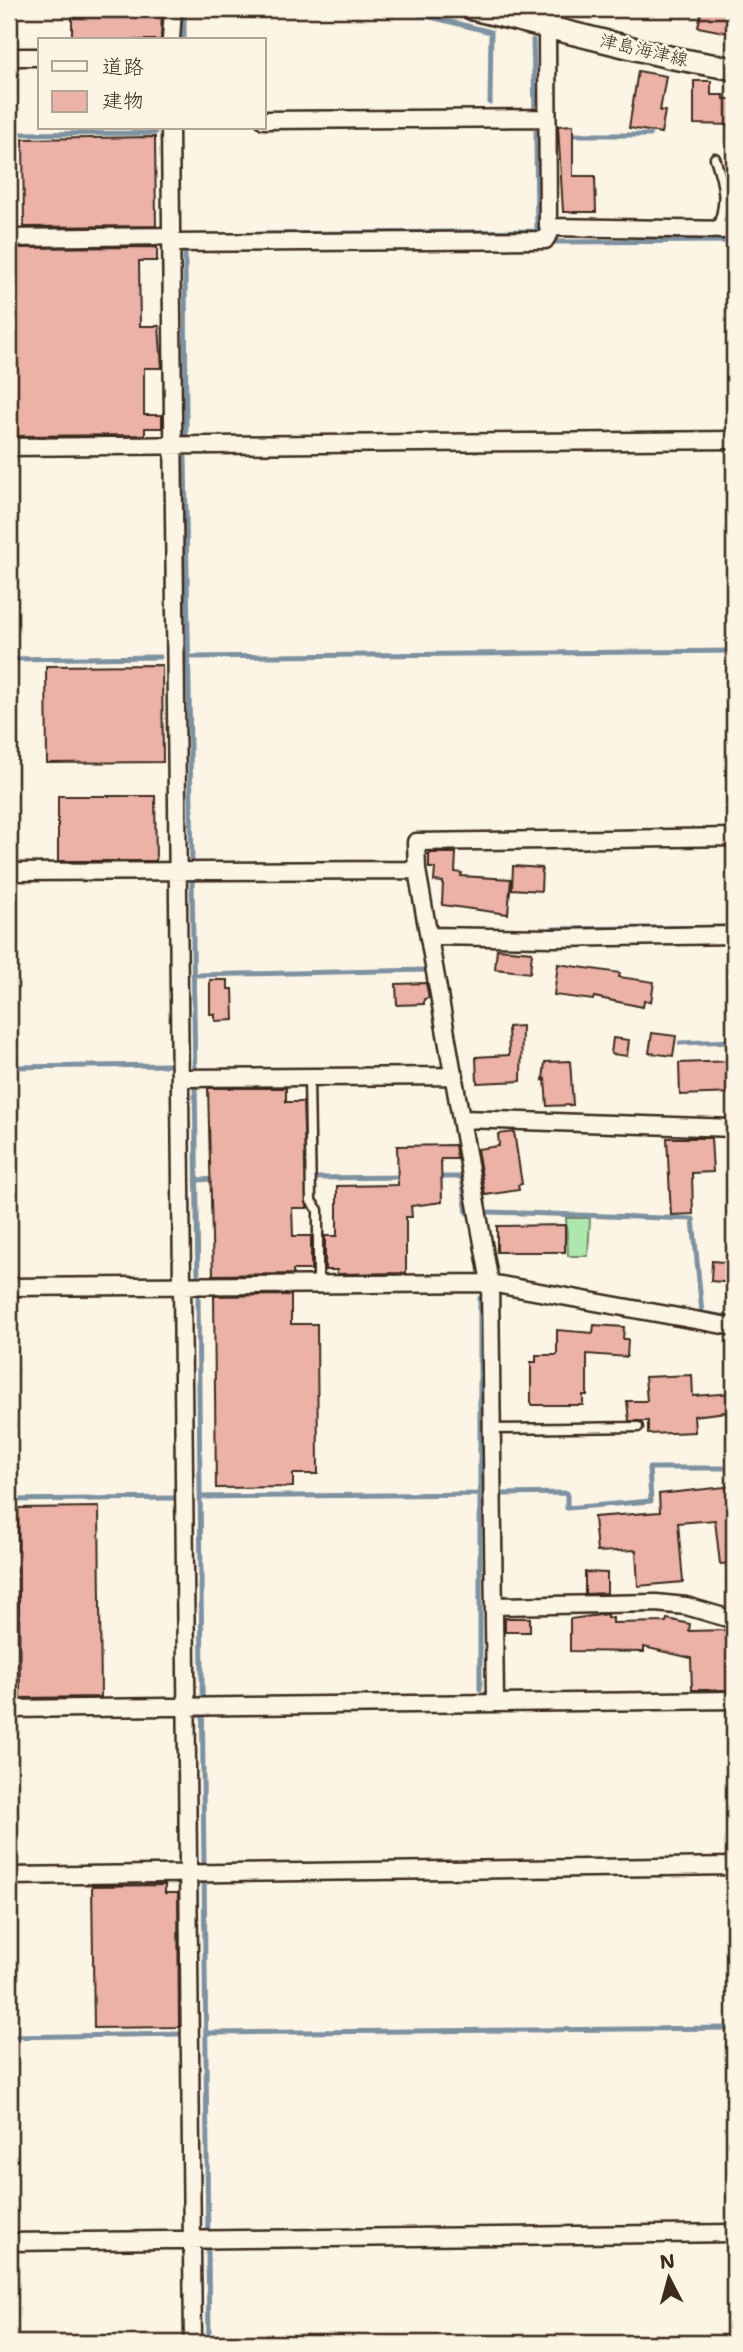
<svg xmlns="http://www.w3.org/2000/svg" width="743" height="2352" font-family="'Shantell Sans','Klee One',sans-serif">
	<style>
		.green { fill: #ade7ad; stroke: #748866; stroke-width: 2 }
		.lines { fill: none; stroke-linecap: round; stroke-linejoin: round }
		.stream { stroke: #7e91a0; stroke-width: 5 }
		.building { fill: #ecb2a8; stroke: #3b2a1e; stroke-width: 2 }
		.service-casing { stroke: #3b2a1e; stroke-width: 13 }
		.minor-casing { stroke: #3b2a1e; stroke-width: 21 }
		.secondary-casing { stroke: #3b2a1e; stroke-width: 26 }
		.service { stroke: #fcf5e5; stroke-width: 8 }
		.minor { stroke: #fcf5e5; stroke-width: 16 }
		.secondary { stroke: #fcf5e5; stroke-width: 21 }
		.labels { text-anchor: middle; stroke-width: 5; stroke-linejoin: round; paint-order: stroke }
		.street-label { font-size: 18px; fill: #3b2a1e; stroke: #fcf5e5 }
	</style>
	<rect width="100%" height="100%" fill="#fcf5e5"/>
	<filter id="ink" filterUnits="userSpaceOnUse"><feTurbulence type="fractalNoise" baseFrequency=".0143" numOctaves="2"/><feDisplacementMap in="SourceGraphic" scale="14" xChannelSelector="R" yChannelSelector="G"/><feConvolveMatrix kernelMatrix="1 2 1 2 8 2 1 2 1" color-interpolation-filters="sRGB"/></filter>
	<g filter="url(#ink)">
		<path class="green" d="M566 1218H590L588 1256H568Z"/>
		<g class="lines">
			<path class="stream" d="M399 9 491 32 490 103
				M184 40V9
				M533 40 535 110
				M9 134 155 133
				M569 135H650
				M259 234 537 231 536 131
				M554 242 734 241
				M185 253 186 438
				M185 458 192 864
				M189 657 734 651
				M9 659 160 657
				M192 878 198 1280
				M552 929 734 927
				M194 975 427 970
				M680 1043 734 1041
				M9 1067 170 1065
				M436 1177H462L467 1213
				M314 1178 405 1177
				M196 1180 217 1179
				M490 1212 693 1219 702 1313 734 1318
				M198 1296 209 2343
				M480 1298V1689
				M499 1494 567 1493V1508L651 1501 649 1468H723
				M200 1497 481 1494
				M9 1500 174 1498
				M9 1868H48
				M206 2033 734 2028
				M9 2037 181 2034
				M732 2343 734 2312"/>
		</g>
		<path class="building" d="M72 9H162L161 40H72Z
			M702 9H734V34L698 27Z
			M638 71 666 76 660 111H665L661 133 629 128Z
			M694 81H711V95H724V99H732V125L694 124Z
			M573 125V176H595L596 212H563L558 126Z
			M155 137 156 226 24 227 23 139Z
			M157 247V261H139L140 326H159L162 368H144V415H162V428H145V435L13 436 9 248Z
			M162 665 163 762 47 763 46 666Z
			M58 796H155L156 861H58Z
			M429 853H456L455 872 462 873 461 876 511 879 508 914 442 905 443 882 434 881 435 868H429Z
			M513 866 542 868 541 891 512 889Z
			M497 949 532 952 530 973 495 969Z
			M558 964 620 973 619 977 654 982 651 1002 644 1001 643 1007 594 997 593 1000 554 995Z
			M210 980H228V989H233L234 1020 215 1021V1014H210Z
			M426 983 429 998 424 999V1004L397 1005 396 984Z
			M522 1026 521 1081 477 1083 476 1057 509 1055 508 1027Z
			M652 1033 676 1036 673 1056 649 1053Z
			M613 1038 629 1040 627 1056 611 1054Z
			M570 1061 573 1105 547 1106 545 1079 543 1080 545 1062Z
			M734 1061V1093L680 1095 679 1063Z
			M208 1088H286V1102H303L307 1208H292L293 1236H311V1270H293V1274L213 1275Z
			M514 1132 522 1184 518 1185 519 1190 485 1195 477 1149 499 1146 498 1134Z
			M667 1138H711L713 1172 692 1173 693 1214 671 1215Z
			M455 1145 457 1159H441L442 1202 411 1206 412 1217H406V1273L337 1274V1270H325V1236H337V1186L398 1185 397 1146Z
			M565 1225V1252H497V1226Z
			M712 1261 734 1263V1283L711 1281Z
			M291 1295V1324H317L318 1474H293V1487L216 1488 214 1296Z
			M594 1325 624 1327 623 1339H628L627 1357 587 1354V1395H583V1405H531V1362H536V1355H557V1330L593 1333Z
			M692 1375 693 1396 734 1393V1411L694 1416 695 1432 648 1434V1421H629L627 1401H647L645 1377Z
			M734 1486V1563L720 1564 715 1520 678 1523 683 1582 638 1586 636 1550 597 1552 594 1517 660 1512 659 1494Z
			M99 1507 101 1697 20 1698 18 1508Z
			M585 1572 607 1573V1593L585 1594Z
			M607 1614V1618H613V1623L666 1622 667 1619 690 1624 689 1631 731 1630 732 1690H692L691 1658 644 1647V1652L570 1651V1619Z
			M505 1618H530V1632H505Z
			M165 1885V1893H178L179 2027 94 2028 92 1886Z"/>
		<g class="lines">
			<defs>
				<path id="service" d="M715 158C724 185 728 203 716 230
					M309 1077 311 1201 318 1210V1285
					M492 1429 638 1427"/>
				<path id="minor" d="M549 9 547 28 548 227 734 230
					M171 40 173 9
					M9 57H40
					M264 120 547 118
					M170 128 193 2343
					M9 238 171 236
					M171 243 545 240 553 227
					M9 447 734 440
					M417 870 416 842 734 837
					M9 872 417 870 490 1283 495 1702
					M431 936 552 938 734 935
					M180 1078 455 1076
					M462 1119 734 1128
					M9 1287 490 1283 734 1327
					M494 1606 656 1603 686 1606 734 1620
					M9 1709 734 1700
					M9 1876 734 1866
					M9 2242 734 2233"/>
				<path id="secondary" d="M473 9 673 58 734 69"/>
			</defs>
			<use href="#service" class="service-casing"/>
			<use href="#minor" class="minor-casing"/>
			<use href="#secondary" class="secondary-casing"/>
			<use href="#service" class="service"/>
			<use href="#minor" class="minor"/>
			<use href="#secondary" class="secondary"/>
		</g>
	</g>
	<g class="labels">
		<g class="street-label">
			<text transform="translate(644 50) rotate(13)" y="6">津島海津線</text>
		</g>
	</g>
	<rect width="743" height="2352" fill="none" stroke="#fcf5e5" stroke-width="35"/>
	<rect x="18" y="18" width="708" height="2317" fill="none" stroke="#3b2a1e" stroke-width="2.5" filter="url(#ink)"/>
	<rect x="38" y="38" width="228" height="91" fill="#fcf5e5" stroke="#afa495" stroke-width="2"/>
	<rect x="52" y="61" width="35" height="10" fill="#fcf5e5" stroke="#afa495" stroke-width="2"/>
	<text x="102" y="74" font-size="21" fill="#3b2a1e">道路</text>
	<rect x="52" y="91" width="35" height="21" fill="#ecb2a8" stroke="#afa495" stroke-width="2"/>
	<text x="102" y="108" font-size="21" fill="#3b2a1e">建物</text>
	<g transform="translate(669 2278) rotate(354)" stroke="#fcf5e5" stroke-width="5" paint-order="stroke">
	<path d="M0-5L12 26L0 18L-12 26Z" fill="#3b2a1e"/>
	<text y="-10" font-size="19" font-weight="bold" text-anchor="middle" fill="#3b2a1e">N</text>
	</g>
</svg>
